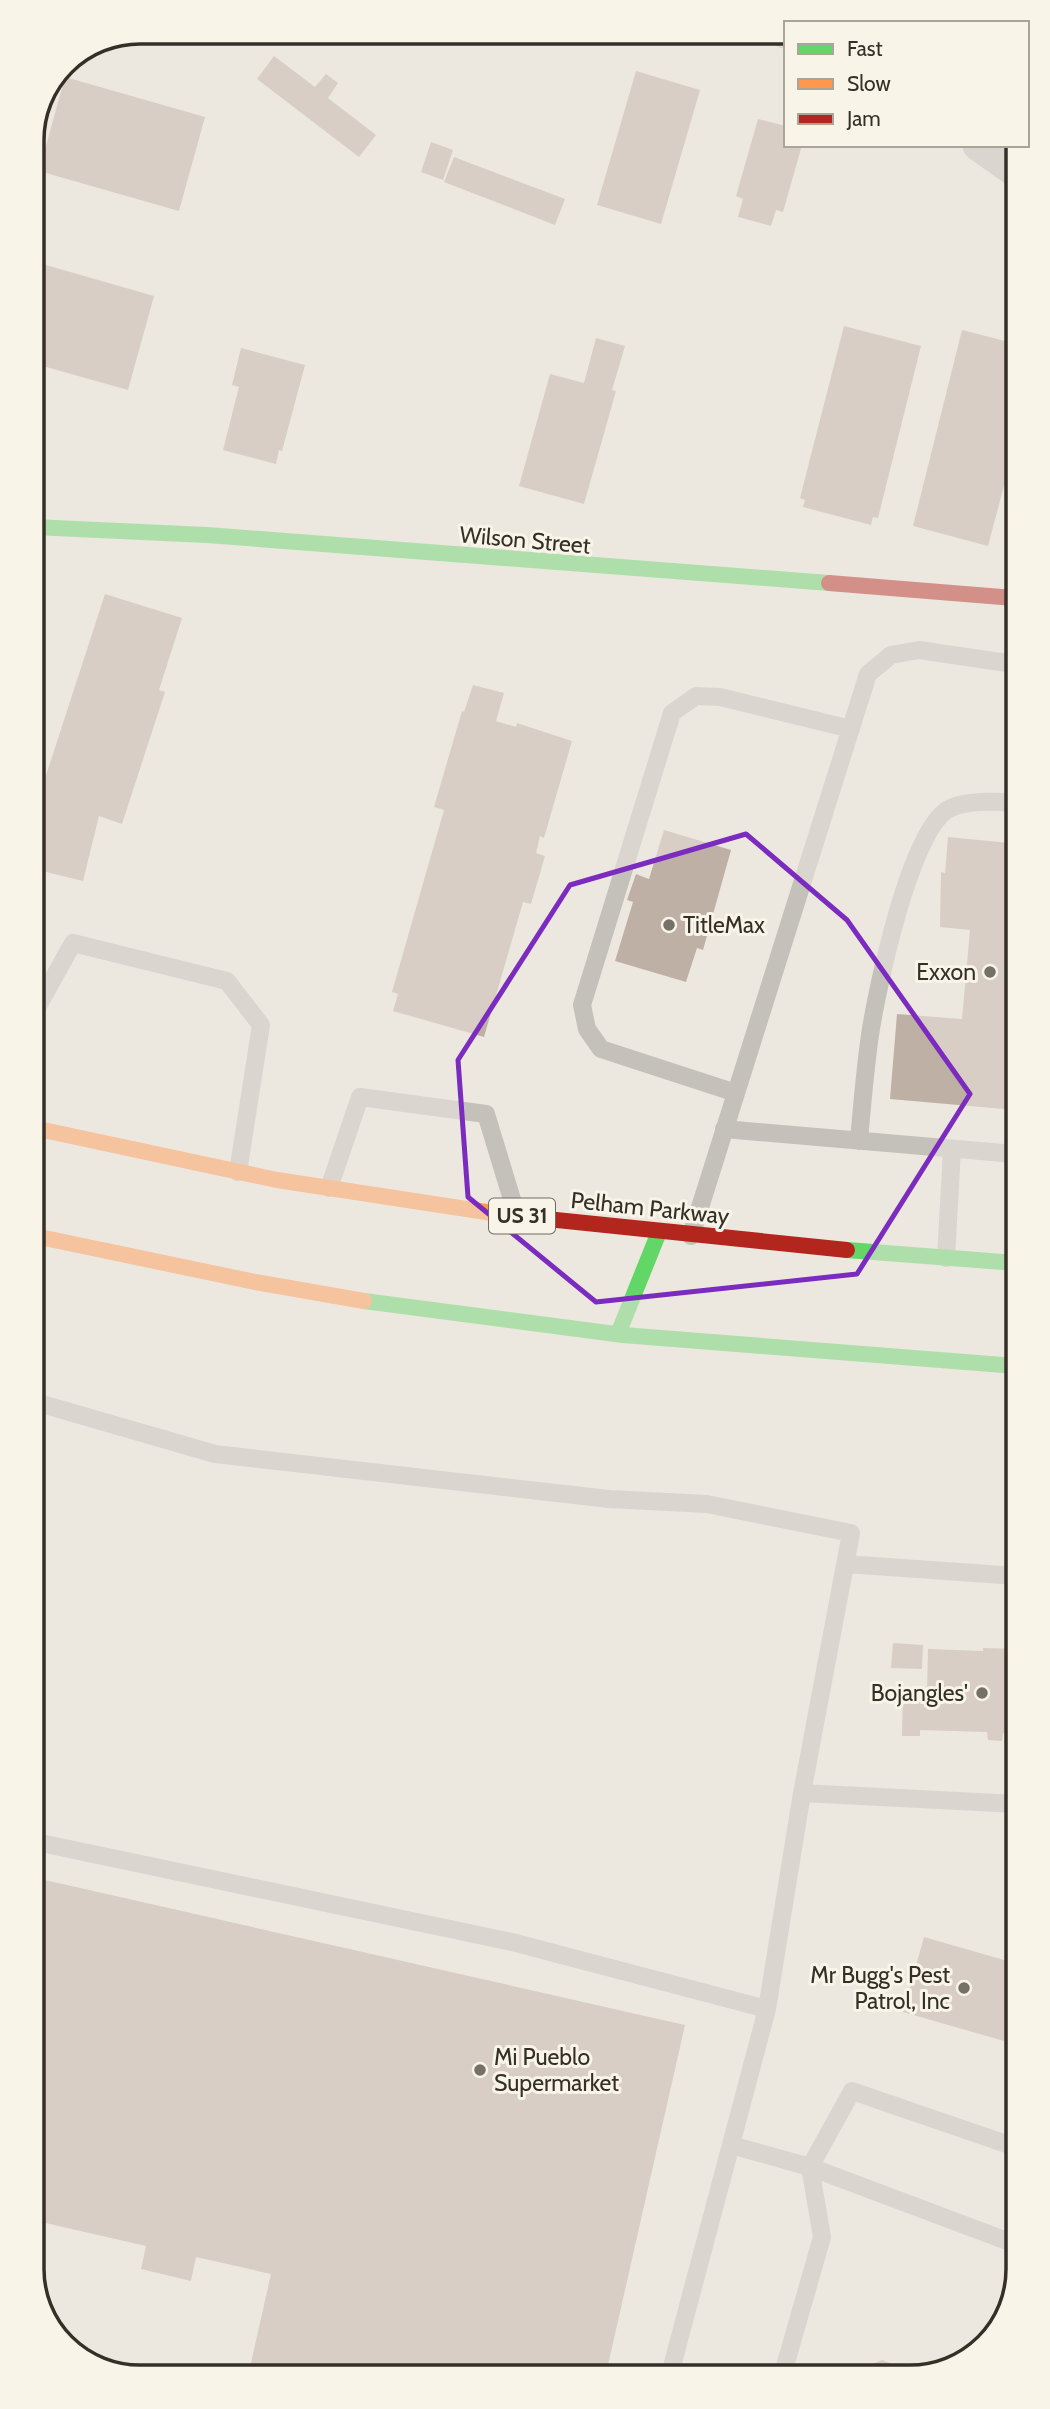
<svg xmlns="http://www.w3.org/2000/svg" width="1050" height="2409" font-family="Cabin,sans-serif">
	<style>
		.building { fill: #beb0a4 }
		.lines { fill: none; stroke-linecap: round; stroke-linejoin: round }
		.lane { stroke: #c4c0ba; stroke-width: 18 }
		.street { stroke: #c4c0ba; stroke-width: 33 }
		.fast { stroke: #63d668; stroke-width: 16 }
		.slow { stroke: #ff974d; stroke-width: 16 }
		.jam { stroke: #b3261e; stroke-width: 16 }
		.marked { fill: none; stroke: #7b2cbf; stroke-width: 5; stroke-linejoin: round }
		.poi-dot { fill: #757068; stroke: #f8f4e8; stroke-width: 2.5 }
		.labels { text-anchor: middle; stroke-width: 6; stroke-linejoin: round; paint-order: stroke }
		.shield { fill: #f8f4e8; stroke: #706a62; stroke-width: 2 }
		.shield-label { font-size: 21px; font-weight: bold; fill: #352f28 }
		.street-label { font-size: 23px; fill: #352f28; stroke: #f8f4e8 }
		.poi-label { font-size: 23px; fill: #352f28; stroke: #f8f4e8; text-anchor: end }
		.rim { fill: none; stroke: #352f28; stroke-width: 3.5 }
	</style>
	<rect width="100%" height="100%" fill="#ece8e0"/>
	<path class="building" d="M274 56 315 87 326 74 338 83 328 98 376 135 359 157 257 79Z
		M636 71 700 90 661 224 597 205Z
		M65 77 205 117 179 211 39 171Z
		M758 119 786 126V145H802L783 212 776 210 771 226 738 217 743 199 736 196Z
		M431 142 453 150 443 180 421 172Z
		M454 157 565 199 555 225 444 182Z
		M32 261 154 296 128 390 32 363Z
		M844 326 921 346 878 518 873 517 871 525 803 507 805 500 800 498Z
		M962 330 1013 343 1014 448 988 546 913 526Z
		M596 338 625 346 612 390 616 391 584 504 519 486 550 374 584 383Z
		M241 348 305 365 282 451 279 450 276 464 223 450 239 387 232 385Z
		M105 594 182 618 159 690 165 692 122 824 99 816 83 881 34 869 33 803 35 796 39 797Z
		M473 685 504 693 496 721 516 727 517 723 572 741 544 838 540 836 536 853 545 856 531 904 523 902 484 1037 393 1011 398 994 392 992 444 810 434 807 462 711 464 712Z
		M1012 826H1015V1110L890 1099 897 1014 962 1019 970 930 940 927 941 872 945 873 948 837 1010 843Z
		M664 830 731 850 703 950 697 948 686 982 615 961 633 902 627 900 636 874 649 879Z
		M893 1643 923 1645 922 1669 891 1668Z
		M983 1648 1017 1649V1734L1003 1733 1002 1741 988 1740 987 1732 920 1730V1736H902L903 1691 927 1692 928 1649 983 1651Z
		M36 1878 685 2025 606 2374 248 2376 271 2274 196 2257 191 2281 141 2269 146 2246 37 2221Z
		M924 1937 1018 1964V2045L903 2012Z
		M1009 2290H1011L996 2335 991 2339Z
		M882 2360 913 2372H852Z"/>
	<g class="lines">
		<path class="lane" d="M34 1013 73 943 227 981 261 1025 238 1172
			M736 1093 601 1049 587 1029 582 1005 672 713 696 696 720 697 851 729
			M724 1129 1015 1154
			M859 1141C862 1105 865 1070 870 1035 877 989 909 835 947 810 963 800 996 801 1015 803
			M329 1188 360 1097 486 1114 517 1216
			M691 1236 868 674 891 655 919 650 1014 664
			M946 1258 952 1149
			M35 1402 215 1454 609 1499 707 1504 851 1533 802 1793 767 2009 670 2374
			M845 1564 1017 1576
			M802 1793 1017 1804
			M36 1842 512 1942 767 2009
			M731 2145 810 2167 1018 2245
			M783 2373 822 2237 810 2167 852 2091 1018 2148"/>
		<path class="street" d="M785 32H786
			M979 145 1013 169"/>
		<path class="fast" d="M33 527 207 535 829 583
			M847 1250 1016 1263
			M364 1301 623 1335 1016 1366
			M618 1334 659 1232"/>
		<path class="slow" d="M34 1128 277 1180 499 1214
			M35 1236 255 1282 364 1301"/>
		<path class="jam" d="M829 583 1014 598
			M499 1214 847 1250"/>
	</g>
	<path d="M0 0H1050V2409H0ZM746 834 847 920 970 1094 857 1274 596 1302 468 1197 458 1060 570 885Z" fill="#ece8e0" fill-opacity=".55" fill-rule="evenodd"/>
	<path class="marked" d="M746 834 847 920 970 1094 857 1274 596 1302 468 1197 458 1060 570 885Z"/>
	<g class="poi-dot">
		<circle cx="669" cy="925" r="7"/>
		<circle cx="990" cy="972" r="7"/>
		<circle cx="982" cy="1693" r="7"/>
		<circle cx="964" cy="1988" r="7"/>
		<circle cx="480" cy="2070" r="7"/>
	</g>
	<g class="labels">
		<rect class="shield" x="489" y="1198.5" width="66" height="35" rx="5"/>
		<g class="shield-label">
			<text x="522" y="1223">US 31</text>
		</g>
		<g class="street-label">
			<text transform="translate(525 540) rotate(5)" y="8">Wilson Street</text>
			<text transform="translate(650 1208) rotate(6)" y="8">Pelham Parkway</text>
		</g>
		<g class="poi-label">
			<text x="683" y="933" text-anchor="start">TitleMax</text>
			<text x="976" y="980">Exxon</text>
			<text x="968" y="1701">Bojangles'</text>
			<text x="950" y="1983">Mr Bugg's Pest<tspan x="950" dy="26">Patrol, Inc</tspan></text>
			<text x="494" y="2065" text-anchor="start">Mi Pueblo<tspan x="494" dy="26">Supermarket</tspan></text>
		</g>
	</g>
	<path d="M0 0H1050V2409H0ZM140 44H910A96 96 0 0 1 1006 140V2269A96 96 0 0 1 910 2365H140A96 96 0 0 1 44 2269V140A96 96 0 0 1 140 44Z" fill="#f8f4e8" fill-rule="evenodd"/>
	<path class="rim" d="M140 44H910A96 96 0 0 1 1006 140V2269A96 96 0 0 1 910 2365H140A96 96 0 0 1 44 2269V140A96 96 0 0 1 140 44Z"/>
	<rect x="784" y="21" width="245" height="126" fill="#f8f4e8" stroke="#aaa59b" stroke-width="2"/>
	<rect x="798" y="44" width="35" height="10" fill="#63d668" stroke="#aaa59b" stroke-width="2"/>
	<text x="847" y="56" font-size="21" fill="#352f28">Fast</text>
	<rect x="798" y="79" width="35" height="10" fill="#ff974d" stroke="#aaa59b" stroke-width="2"/>
	<text x="847" y="91" font-size="21" fill="#352f28">Slow</text>
	<rect x="798" y="114" width="35" height="10" fill="#b3261e" stroke="#aaa59b" stroke-width="2"/>
	<text x="847" y="126" font-size="21" fill="#352f28">Jam</text>
</svg>
